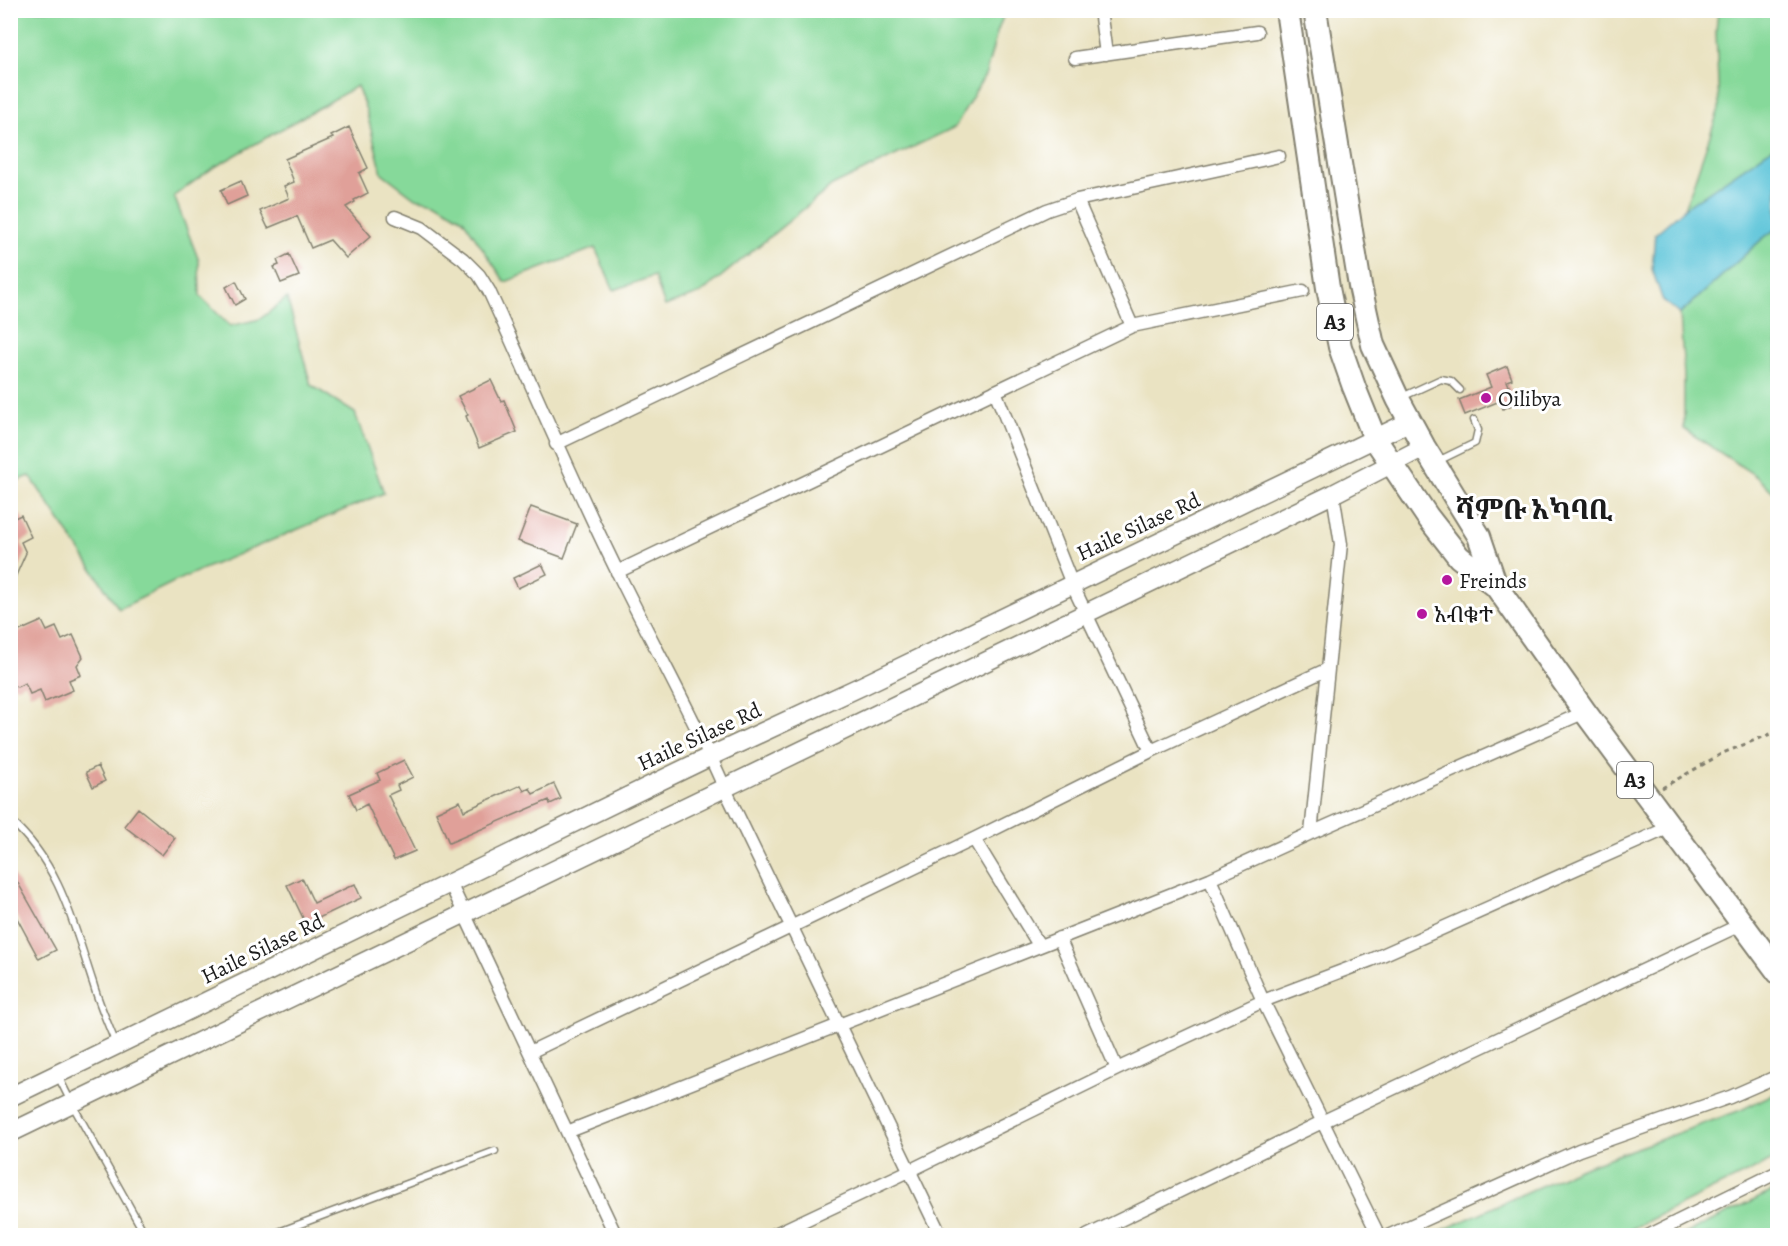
<svg xmlns="http://www.w3.org/2000/svg" width="1788" height="1246" font-family="Alegreya,'Noto Serif Ethiopic',serif">
	<style>
		.green { fill: #86d99a; stroke: #517a5b; stroke-width: 1.5 }
		.water { fill: #5cc4d9; stroke: #3c707a; stroke-width: 1.5 }
		.building { fill: #e0a099 }
		.lines { fill: none; stroke-linecap: round; stroke-linejoin: round }
		.lane-casing { stroke: #83806f; stroke-width: 9 }
		.street-casing { stroke: #83806f; stroke-width: 15 }
		.secondary-casing { stroke: #83806f; stroke-width: 21 }
		.highway-casing { stroke: #83806f; stroke-width: 26 }
		.path { stroke: #83806f; stroke-width: 3; stroke-dasharray: 4.5 4.5; stroke-linecap: butt }
		.lane { stroke: #fff; stroke-width: 6 }
		.street { stroke: #fff; stroke-width: 12 }
		.secondary { stroke: #fff; stroke-width: 18 }
		.highway { stroke: #fff; stroke-width: 22 }
		.poi-dot { fill: #b5179e; stroke: #fff; stroke-width: 2 }
		.labels { text-anchor: middle; stroke-width: 6; stroke-linejoin: round; paint-order: stroke }
		.shield { fill: #fff; stroke: #606060; stroke-width: 1.5 }
		.shield-label { font-size: 21px; font-weight: bold; fill: #1c1c1c }
		.poi-label { font-size: 22px; fill: #1c1c1c; stroke: #fff; text-anchor: start }
		.street-label { font-size: 22px; fill: #1c1c1c; stroke: #fff }
		.district-label { font-size: 28px; font-weight: bold; fill: #1c1c1c; stroke: #fff }
	</style>
	<rect width="100%" height="100%" fill="#fff"/>
	<filter id="ink" filterUnits="userSpaceOnUse"><feTurbulence type="fractalNoise" baseFrequency=".0167" numOctaves="2"/><feDisplacementMap in="SourceGraphic" scale="12" xChannelSelector="R" yChannelSelector="G"/><feConvolveMatrix kernelMatrix="1 2 1 2 8 2 1 2 1" color-interpolation-filters="sRGB"/></filter>
	<filter id="wash" filterUnits="userSpaceOnUse"><feTurbulence type="fractalNoise" baseFrequency=".008" numOctaves="4" result="noise"/><feDisplacementMap in="SourceGraphic" scale="24" xChannelSelector="R" yChannelSelector="G"/><feGaussianBlur stdDeviation="1.35" result="paint"/><feColorMatrix in="noise" values="0 0 0 0 0 0 0 0 0 0 0 0 0 0 0 0 0 1.4 0 .05"/><feComposite in="paint" operator="in"/></filter>
	<g filter="url(#wash)">
		<rect width="100%" height="100%" fill="#eae3c2"/>
		<path class="green" d="M10 11 11 10 1005 11 997 33 986 73 955 127 832 186 701 293 665 306 654 276 614 290 595 248 505 282 463 219 435 202 415 198 382 173 366 110 357 86 213 168 174 196 199 261 200 296 230 326 260 319 287 298 311 385 355 413 384 493 182 578 119 609 30 476 11 483Z
			M1718 11H1777V145L1685 208 1719 109 1716 31Z
			M1777 228V495L1753 474 1684 429V376L1680 314 1762 239Z
			M1777 1092V1158L1619 1235H1432L1576 1170 1741 1110Z
			M1777 1189V1235H1683Z"/>
		<path class="water" d="M1777 145V228L1762 239 1680 314 1663 301 1652 269 1655 234 1685 208Z"/>
		<g id="blocks">
			<path class="building" d="M349 127 368 168 359 173 368 193 354 200 355 202 346 207 371 236 346 258 330 240 311 248 297 216 268 228 260 211 289 198 284 186 294 182 285 159 333 138 331 136Z
				M241 181 247 196 227 205 221 190Z
				M289 254 299 276 281 283 274 267 279 265 277 260Z
				M236 281 245 299 235 305 226 287Z
				M1507 366 1512 379 1507 381 1516 403 1503 409 1500 401 1465 415 1459 400 1491 387 1486 375Z
				M491 380 501 401 504 400 517 432 479 448 466 416 468 415 458 396Z
				M531 507 577 524 564 558 518 541Z
				M21 515 31 537 21 542 26 553 10 589V520Z
				M542 564 547 574 518 588 513 578Z
				M42 621 47 631 56 627 62 640 73 635 83 657 77 665 81 675 69 680 73 690 45 702 40 690 30 694 25 683 17 687 10 684V635Z
				M404 760 413 777 397 785 399 790 388 795 415 851 394 860 367 804 356 810 349 794 380 780 377 773Z
				M98 766 105 781 93 787 86 772Z
				M554 784 561 799 550 804 549 800 449 843 436 812 460 801 464 811 521 785 524 791 530 788 533 794Z
				M138 808 175 838 162 855 124 826Z
				M10 869 56 950 39 959 10 905Z
				M302 878 314 903 355 884 361 898 306 924 287 885Z"/>
		</g>
	</g>
	<g filter="url(#ink)">
		<use href="#blocks" fill-opacity="0" stroke="#83806f" stroke-width="1.5"/>
		<g class="lines">
			<defs>
				<path id="lane" d="M1402 397 1441 379 1451 381 1460 390
					M1438 461 1475 443 1478 430 1474 420
					M10 820C60 864 73 923 93 983 99 1004 108 1024 116 1044
					M58 1076 72 1104 146 1236
					M268 1236 495 1151"/>
				<path id="street" d="M1100 10 1106 54
					M1075 58 1257 32
					M1077 200 1132 326
					M395 217 422 228 463 259 479 275 489 291C532 385 572 480 618 573 653 645 693 715 725 789L941 1236
					M995 391 1072 584 1151 751
					M556 444 1047 210 1077 200 1279 156
					M617 572 1132 326 1303 291
					M1311 833 1341 544 1333 494
					M974 839 1039 945
					M1210 879 1263 1001 1379 1236
					M450 883 616 1236
					M1059 938 1117 1069
					M530 1052 974 839 1151 751 1328 669
					M567 1132 1210 879 1311 833 1585 712
					M771 1236 909 1171 1117 1069 1263 1001 1371 960 1670 827
					M1087 1236 1324 1121 1742 924
					M1388 1236 1579 1150 1730 1097 1778 1076
					M1648 1236 1778 1172"/>
				<path id="secondary" d="M10 1097 711 756 866 684 1411 421
					M10 1133 1333 494 1424 447"/>
				<path id="highway" d="M1287 10 1328 288 1340 347 1354 387 1375 439 1427 516 1459 557 1496 586
					M1315 10 1360 286 1373 345 1398 399 1424 447 1479 536 1496 586 1585 712 1778 972"/>
			</defs>
			<use href="#lane" class="lane-casing"/>
			<use href="#street" class="street-casing"/>
			<use href="#secondary" class="secondary-casing"/>
			<use href="#highway" class="highway-casing"/>
			<path class="path" d="M1662 788 1723 753 1778 731"/>
			<use href="#lane" class="lane"/>
			<use href="#street" class="street"/>
			<use href="#secondary" class="secondary"/>
			<use href="#highway" class="highway"/>
		</g>
	</g>
	<g class="poi-dot">
		<circle cx="1486" cy="398" r="6"/>
		<circle cx="1447" cy="580" r="6"/>
		<circle cx="1422" cy="614" r="6"/>
	</g>
	<g class="labels">
		<g class="shield">
			<rect x="1317" y="304" width="36" height="36" rx="4.5"/>
			<rect x="1617" y="762" width="36" height="36" rx="4.5"/>
		</g>
		<g class="shield-label">
			<text x="1335" y="329">A3</text>
			<text x="1635" y="787">A3</text>
		</g>
		<g class="poi-label">
			<text x="1498" y="406">Oilibya</text>
			<text x="1459" y="588">Freinds</text>
			<text x="1434" y="622">አብቁተ</text>
		</g>
		<g class="street-label">
			<text transform="translate(1138 526) rotate(-25)" y="8">Haile Silase Rd</text>
			<text transform="translate(699 736) rotate(-25)" y="8">Haile Silase Rd</text>
			<text transform="translate(262 948) rotate(-26)" y="8">Haile Silase Rd</text>
		</g>
		<g class="district-label">
			<text x="1534" y="519">ሻምቡ አካባቢ</text>
		</g>
	</g>
	<rect width="1788" height="1246" fill="none" stroke="#fff" stroke-width="36"/>
</svg>
